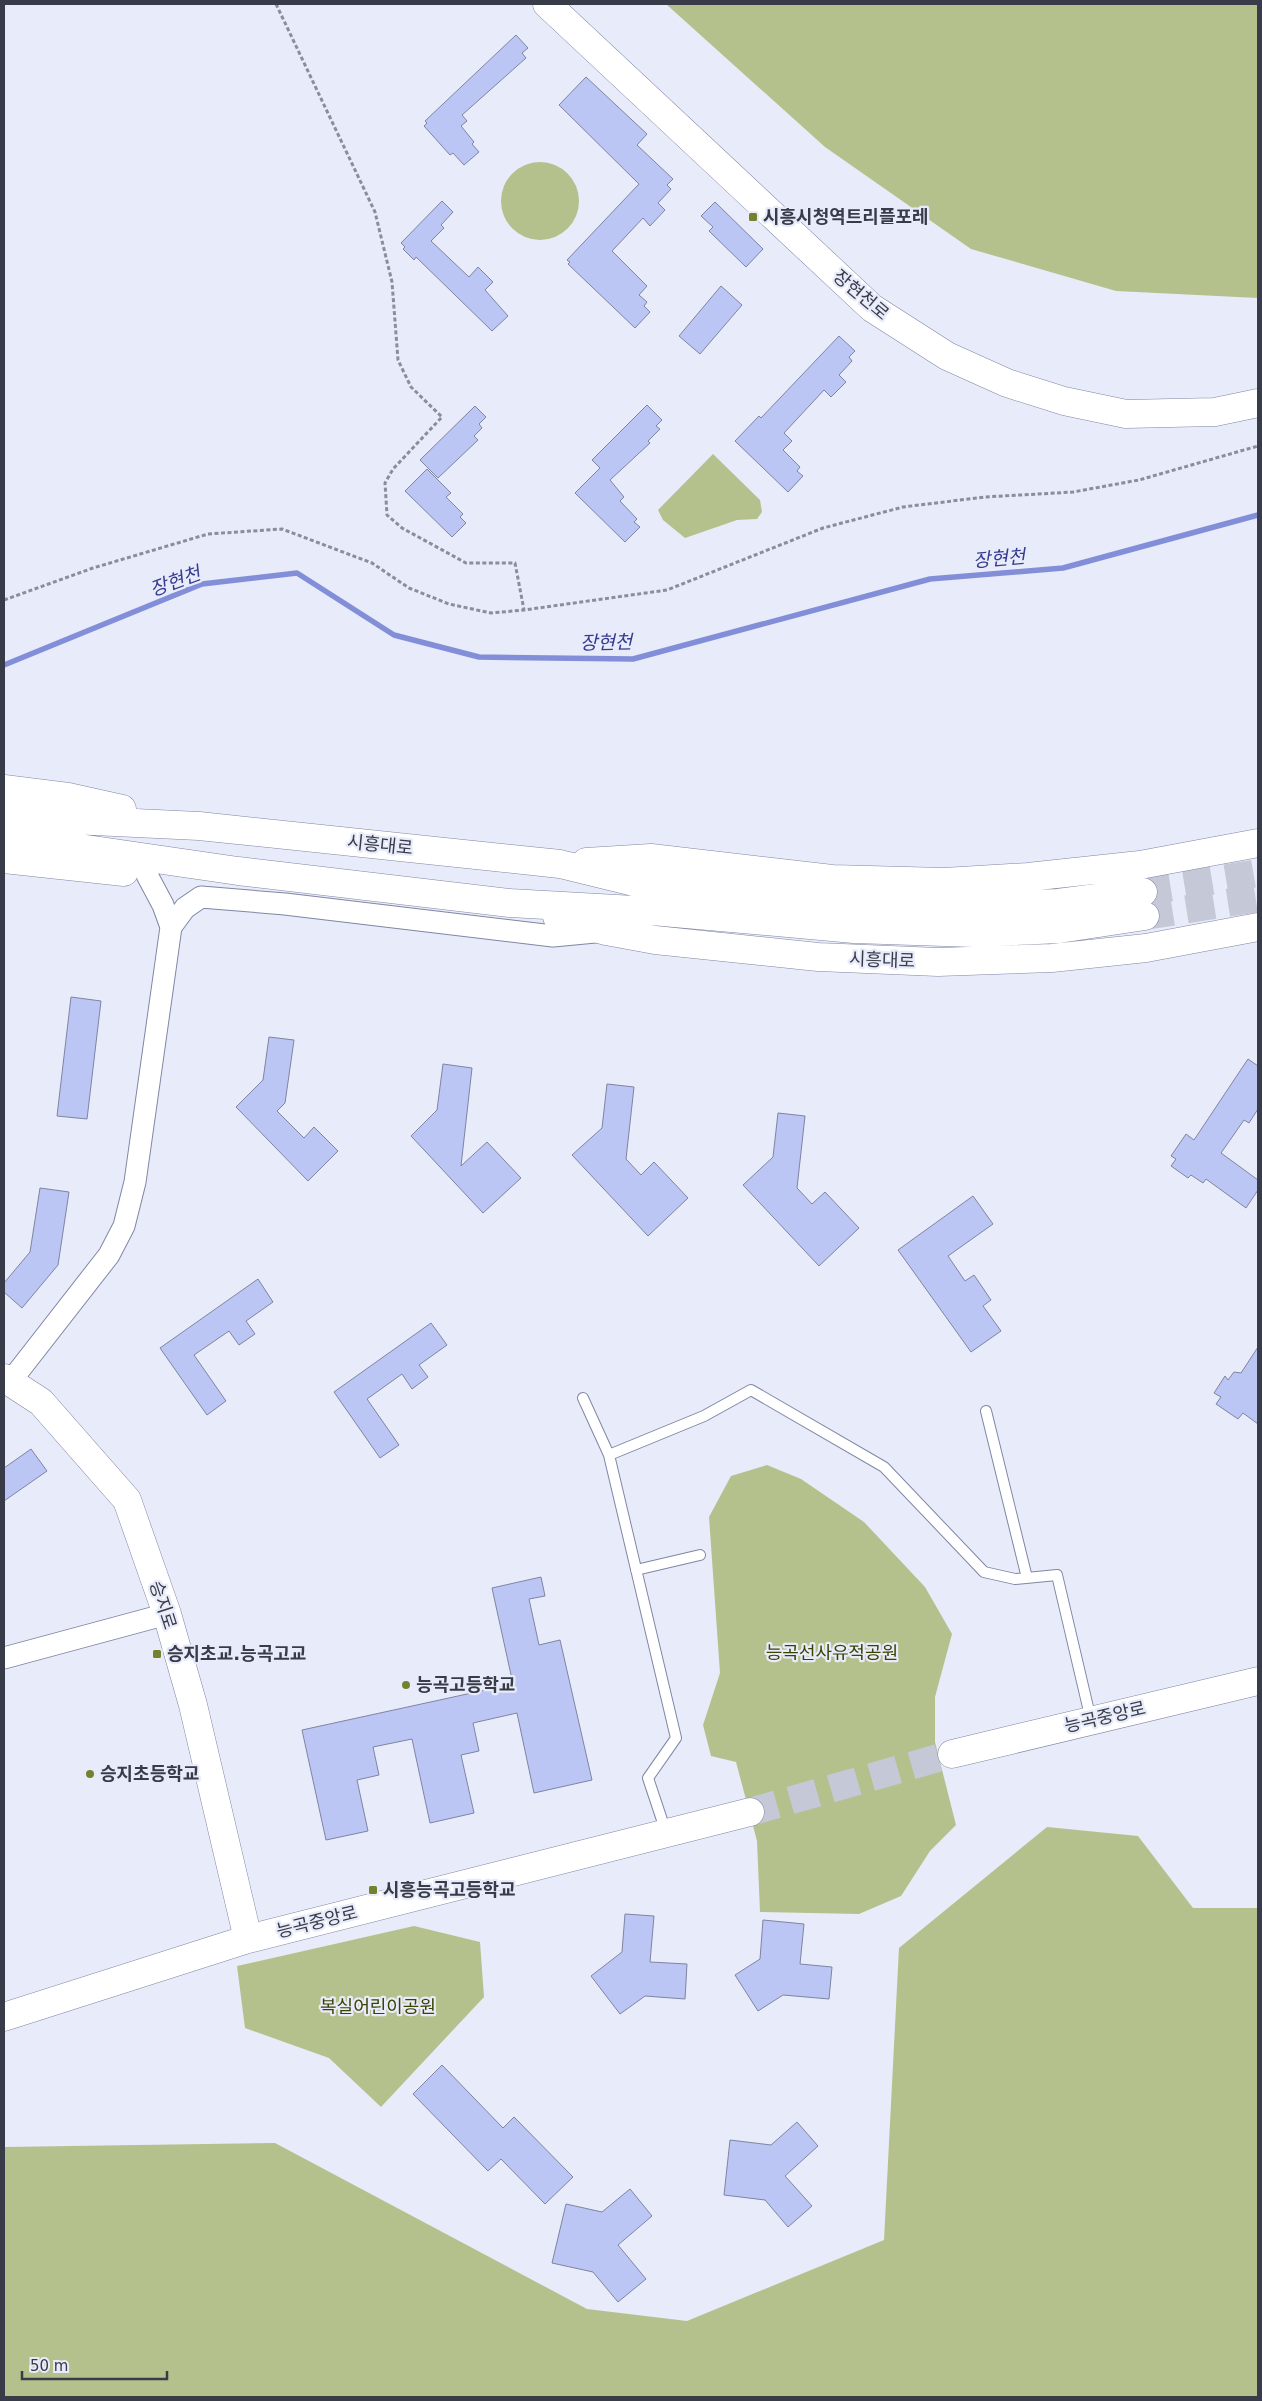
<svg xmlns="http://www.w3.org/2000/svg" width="1262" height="2401" font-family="'DejaVu Sans','Noto Sans KR',sans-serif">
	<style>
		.green { fill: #b5c18c }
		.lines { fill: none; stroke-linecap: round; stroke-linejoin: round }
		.stream { stroke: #828fd8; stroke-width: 5.5 }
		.building { fill: #bcc6f4; stroke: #7e84a2 }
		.secondary-tunnel { stroke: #c5c8d6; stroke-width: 28; stroke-dasharray: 28 14; stroke-linecap: butt }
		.primary-tunnel { stroke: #c5c8d6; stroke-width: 28; stroke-dasharray: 28 14; stroke-linecap: butt }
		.lane-casing { stroke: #8086a4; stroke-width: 12 }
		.street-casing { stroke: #8086a4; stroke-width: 23 }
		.secondary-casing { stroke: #8086a4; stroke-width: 29 }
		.primary-casing { stroke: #8086a4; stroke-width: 29 }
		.path { stroke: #8a8d9b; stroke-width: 3; stroke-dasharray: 4 2.5; stroke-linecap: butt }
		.lane { stroke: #fff; stroke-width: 10 }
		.street { stroke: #fff; stroke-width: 21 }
		.secondary { stroke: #fff; stroke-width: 28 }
		.primary { stroke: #fff; stroke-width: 28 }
		.poi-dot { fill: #748230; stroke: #e8ebf9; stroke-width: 2 }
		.labels { text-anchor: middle; stroke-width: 4.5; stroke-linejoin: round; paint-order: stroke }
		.poi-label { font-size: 18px; font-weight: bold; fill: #383b48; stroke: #e8ebf9; text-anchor: start }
		.street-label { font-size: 18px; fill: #383b48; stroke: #e8ebf9 }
		.park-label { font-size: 18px; fill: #394200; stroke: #e8ebf9 }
		.water-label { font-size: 19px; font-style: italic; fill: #353b91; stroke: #e8ebf9 }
	</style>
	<rect width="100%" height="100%" fill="#e8ebf9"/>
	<path class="green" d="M666 4H1258V298L1116 291 971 249 825 147Z
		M501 201a39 39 0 1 1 78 0a39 39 0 1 1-78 0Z
		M713 454 760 500 762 512 757 519 737 520 685 538 663 520 658 510Z
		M767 1465 801 1479 864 1522 925 1587 952 1634 935 1697V1742L956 1825 930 1851 901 1896 859 1914 760 1912 757 1841 736 1762 711 1756 703 1725 720 1673 709 1517 731 1476Z
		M1047 1827 1138 1836 1193 1908H1258V2397H4V2147L275 2143 587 2309 687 2321 884 2240 899 1948Z
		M414 1926 480 1942 484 1997 381 2107 329 2058 245 2028 237 1966Z"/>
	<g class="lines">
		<path class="stream" d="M4 665 202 584 297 573 394 635 479 657 633 659 930 579 1063 568 1258 515"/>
	</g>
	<path class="building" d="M516 35 528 48 522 53 526 58 462 115 467 121 461 126 474 142 472 144 479 152 464 165 453 153 450 155 424 126 427 123 425 121Z
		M586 77 647 134 637 145 673 179 667 185 671 189 658 203 665 210 650 226 643 218 612 251 647 286 639 295 647 302 644 306 650 312 635 328 568 264 570 262 567 260 639 184 559 105Z
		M442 201 453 212 441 225 444 228 431 241 469 277 478 267 493 282 485 290 508 316 492 331 416 257 414 260 403 249 405 247 401 243Z
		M715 202 763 249 746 267 709 231 713 227 701 216Z
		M721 286 742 305 700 354 679 336Z
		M839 336 855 351 849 357 852 361 839 375 846 382 831 397 824 390 784 433 792 441 783 450 800 467 797 471 803 476 788 492 735 441 759 416 761 418Z
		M647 405 662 420 656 426 660 429 648 441 650 443 610 480 624 497 620 501 637 519 634 522 640 527 625 542 575 493 600 468 592 460Z
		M475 406 486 417 479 424 482 428 474 436 478 440 438 478 420 460Z
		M427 469 451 493 446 497 463 514 460 517 466 523 452 537 405 491Z
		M71 997 101 1001 87 1119 57 1116Z
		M269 1037 294 1040 285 1103 277 1111 304 1138 314 1127 338 1151 308 1181 236 1107 263 1080Z
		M1248 1059 1258 1066V1109L1249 1123 1244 1120 1221 1153 1258 1180V1190L1246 1208 1206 1179 1203 1183 1191 1175 1188 1178 1171 1166 1176 1159 1171 1156 1186 1134 1194 1140Z
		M443 1064 472 1068 461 1166 487 1142 521 1178 483 1213 411 1136 437 1110Z
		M607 1084 634 1087 626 1159 641 1175 654 1162 688 1198 648 1236 572 1155 602 1128Z
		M778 1113 805 1116 797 1188 812 1204 825 1192 859 1228 819 1266 743 1185 773 1157Z
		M40 1188 69 1192 58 1265 22 1308 4 1292V1283L30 1252Z
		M973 1196 993 1224 948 1256 965 1281 974 1275 991 1300 983 1306 1001 1331 971 1352 898 1250Z
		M258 1279 273 1302 246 1321 255 1334 239 1345 229 1331 194 1355 226 1401 207 1415 160 1348Z
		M431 1323 447 1345 419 1365 428 1377 412 1389 402 1374 367 1399 399 1445 380 1458 334 1392Z
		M1258 1347V1424L1243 1413 1238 1419 1216 1404 1221 1397 1214 1393 1225 1376 1228 1380 1234 1372 1241 1373Z
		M31 1449 47 1471 4 1501V1468Z
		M541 1577 545 1596 529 1599 539 1645 560 1640 592 1780 534 1793 517 1713 473 1723 479 1751 461 1755 474 1813 430 1823 412 1739 373 1747 379 1775 357 1780 368 1831 326 1840 302 1730 513 1684 492 1588Z
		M625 1914 654 1916 650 1962 687 1964 685 1999 645 1996 620 2014 591 1976 622 1952Z
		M763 1920 804 1924 800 1964 832 1967 829 1999 783 1995 758 2011 735 1975 760 1959Z
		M442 2065 503 2128 514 2117 573 2177 545 2204 501 2159 488 2171 413 2094Z
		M797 2122 818 2146 785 2176 812 2206 788 2227 765 2200 724 2195 730 2140 771 2145Z
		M630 2189 652 2216 618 2245 646 2279 618 2302 593 2272 552 2263 566 2204 602 2212Z"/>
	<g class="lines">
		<path class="secondary-tunnel" d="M750 1812 952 1754"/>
		<path class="primary-tunnel" d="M1143 892 1258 873
			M1145 916 1258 898"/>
		<defs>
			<path id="lane" d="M583 1398 609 1455 676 1738 648 1778 666 1832
				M986 1411 1027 1578
				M609 1455 704 1416 751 1390 884 1467 984 1572 1015 1579 1057 1575 1091 1720
				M636 1570 700 1555"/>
			<path id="street" d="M147 875 163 905 171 927 185 908 201 897 285 904 553 936 595 932
				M10 1382 109 1255 124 1226 135 1182 171 927
				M4 1658 167 1614"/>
			<path id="secondary" d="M547 4 872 308 947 356 1007 383 1064 401 1126 414 1215 412 1258 403
				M4 1378 41 1402 127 1500 167 1614 193 1705 248 1939
				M952 1754 1258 1681
				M4 2017 248 1939 750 1812"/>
			<path id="primary" d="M4 789 68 797 122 809
				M4 813 51 819 199 826 560 864 650 886 856 904 975 907 1058 903 1143 892
				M4 837 238 871 510 903 652 911 854 929 974 933 1059 929 1145 916
				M4 859 124 872
				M586 862 651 858 832 879 944 882 1028 877 1140 865 1258 843
				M557 917 606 931 655 940 818 957 938 962 1052 958 1146 948 1258 927"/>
		</defs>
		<use href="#lane" class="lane-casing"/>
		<use href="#street" class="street-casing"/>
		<use href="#secondary" class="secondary-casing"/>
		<use href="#primary" class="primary-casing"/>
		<path class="path" d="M276 4 375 212 392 282 398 360 411 387 442 417 393 469 385 483 387 515 402 528 466 563H515L524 610
			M4 600 93 568 208 534 282 529 372 563 409 588 449 604 491 613 524 610 667 590 823 528 903 507 985 497 1073 492 1139 480 1258 446"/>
		<use href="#lane" class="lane"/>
		<use href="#street" class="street"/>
		<use href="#secondary" class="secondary"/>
		<use href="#primary" class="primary"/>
	</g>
	<g class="poi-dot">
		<rect x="748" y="212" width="10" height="10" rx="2.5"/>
		<rect x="152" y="1649" width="10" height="10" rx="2.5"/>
		<circle cx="406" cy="1685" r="5"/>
		<circle cx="90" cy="1774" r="5"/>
		<rect x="368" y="1885" width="10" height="10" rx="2.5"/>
	</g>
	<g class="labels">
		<g class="poi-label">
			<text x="763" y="223">시흥시청역트리플포레</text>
			<text x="167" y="1660">승지초교.능곡고교</text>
			<text x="416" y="1691">능곡고등학교</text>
			<text x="100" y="1780">승지초등학교</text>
			<text x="383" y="1896">시흥능곡고등학교</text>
		</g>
		<g class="street-label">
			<text transform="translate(861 295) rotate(40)" y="6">장현천로</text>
			<text transform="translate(380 845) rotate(6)" y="6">시흥대로</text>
			<text transform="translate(882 960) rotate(2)" y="6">시흥대로</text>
			<text transform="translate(163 1605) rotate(72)" y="6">승지로</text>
			<text transform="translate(1105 1717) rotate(-13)" y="6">능곡중앙로</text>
			<text transform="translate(317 1922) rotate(-14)" y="6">능곡중앙로</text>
		</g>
		<g class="park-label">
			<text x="832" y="1659">능곡선사유적공원</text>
			<text x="378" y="2013">복실어린이공원</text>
		</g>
		<g class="water-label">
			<text transform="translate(999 558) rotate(-5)" y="7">장현천</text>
			<text transform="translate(175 581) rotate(-20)" y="7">장현천</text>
			<text transform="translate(606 642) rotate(-1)" y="7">장현천</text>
		</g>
	</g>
	<rect width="1262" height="2401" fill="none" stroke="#383b48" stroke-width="10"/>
	<path d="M22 2371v8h145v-8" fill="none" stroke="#383b48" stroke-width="2.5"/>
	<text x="30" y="2371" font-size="15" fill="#383b48" stroke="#e8ebf9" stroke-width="4" paint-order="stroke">50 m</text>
</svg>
